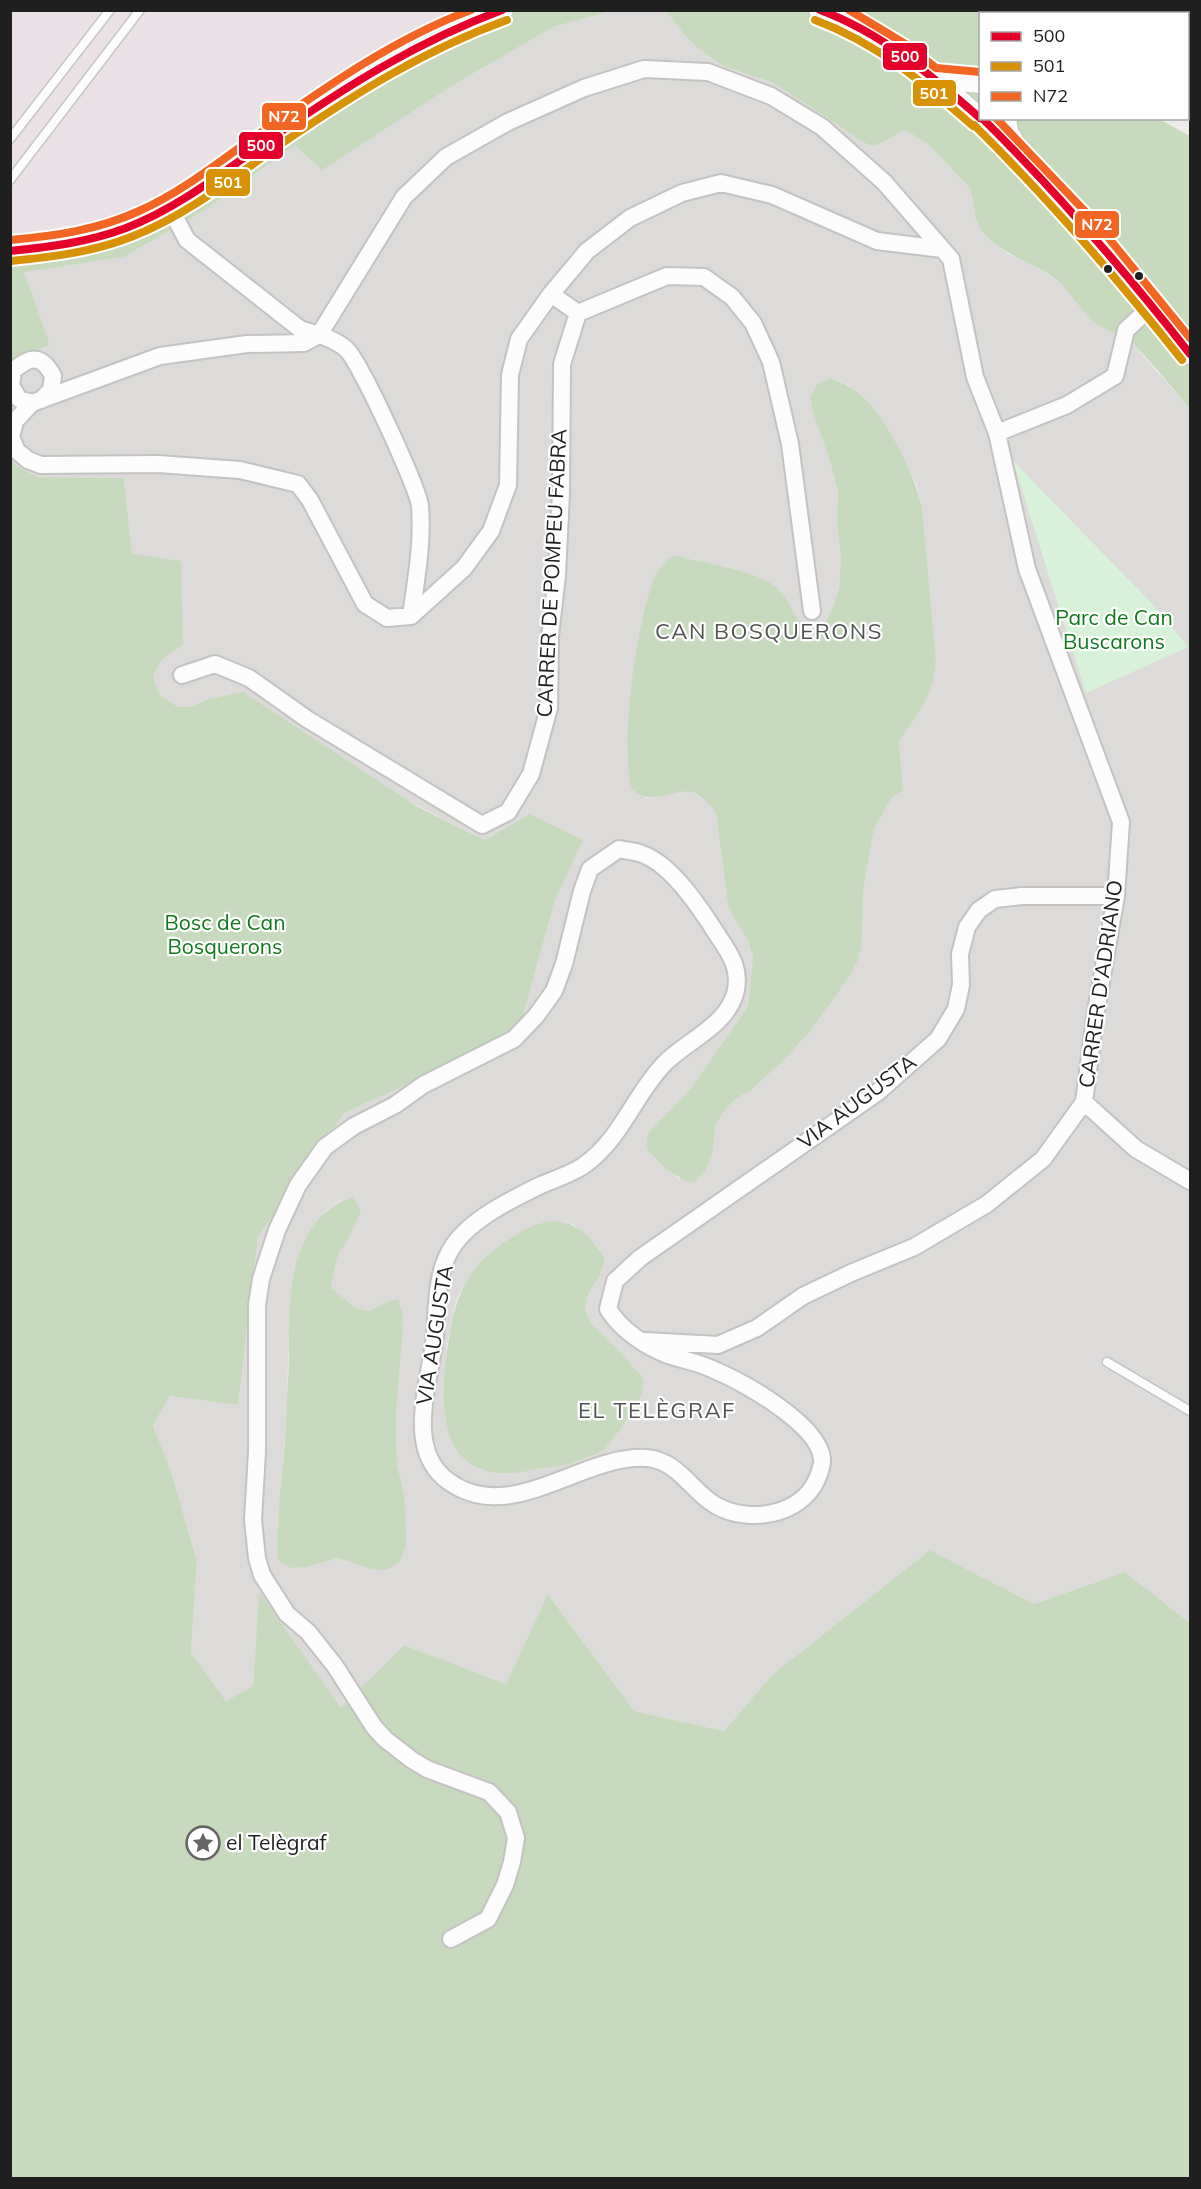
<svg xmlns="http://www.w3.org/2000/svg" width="1201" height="2189" font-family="Mulish,sans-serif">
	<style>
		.residential { fill: #dcdbd9; fill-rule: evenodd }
		.industrial { fill: #eae1e6 }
		.grass { fill: #d9e9c8 }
		.forest { fill: #c8dabe }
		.park { fill: #d7f2d8 }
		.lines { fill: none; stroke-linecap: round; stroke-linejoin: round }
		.service-casing { stroke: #c4c3c2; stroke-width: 11 }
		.minor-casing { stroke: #c4c3c2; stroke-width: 20 }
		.tertiary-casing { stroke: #c4c3c2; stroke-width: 22 }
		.service { stroke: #fcfcfc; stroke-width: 8 }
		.minor { stroke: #fcfcfc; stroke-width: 16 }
		.tertiary { stroke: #fcfcfc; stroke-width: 20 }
		.bus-1-casing { stroke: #fff; stroke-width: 12 }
		.bus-2-casing { stroke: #fff; stroke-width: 12 }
		.bus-3-casing { stroke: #fff; stroke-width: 12 }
		.bus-1 { stroke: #e4002b; stroke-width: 8 }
		.bus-2 { stroke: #d79205; stroke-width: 8 }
		.bus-3 { stroke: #f26522; stroke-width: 8 }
		.bus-dot { fill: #1f1f1f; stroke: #fff; stroke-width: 2 }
		.labels { text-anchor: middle; stroke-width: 4.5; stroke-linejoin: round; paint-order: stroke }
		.street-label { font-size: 21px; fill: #1f1f1f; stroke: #fff }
		.park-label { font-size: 21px; fill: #11791d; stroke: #fff }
		.poi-label { font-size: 21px; fill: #1f1f1f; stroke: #fff; text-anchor: start }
		.neighbourhood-label { font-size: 22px; letter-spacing: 1.5px; fill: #525252; stroke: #fff }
		.line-badge { stroke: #fff; stroke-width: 2 }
		.badge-label { font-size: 16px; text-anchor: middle; font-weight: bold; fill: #fff }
	</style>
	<rect width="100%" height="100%" fill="#edebe8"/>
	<path class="residential" d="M611 11H666L685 36 717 62 723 66 774 83 868 145 876 146 905 130 928 144 969 187 974 195V212L979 226 990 239 1008 254 1025 260 1055 279 1067 289 1092 320 1132 343 1190 409V1623L1125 1572 1034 1604 930 1550 773 1674 724 1731 634 1711 549 1595 506 1684 404 1645 341 1709 259 1593 253 1686 226 1701 191 1653 197 1561 171 1471 153 1427 170 1396 238 1405 258 1237 344 1113 518 1034 555 900 582 840 530 814 485 840 208 699 192 708 178 707 160 695 153 677 157 664 173 650 132 554 124 478 38 477 15 465 11 456V366L14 360 50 345 23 272 124 257 205 210 295 145 450 87 553 27ZM832 378 848 385 862 395 900 453 917 485 922 506 936 659 928 696 919 713 899 741 903 790 891 799 874 829 863 892 862 942 849 977 799 1044 751 1090 736 1099 725 1110 716 1124 712 1156 679 1179 655 1159 646 1148 648 1133 692 1087 748 1006 753 957 748 941 731 913 728 905 716 813 711 806 705 800 690 791 682 790 655 798H646L630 781 628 731 637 647 645 611 678 556 737 570 766 581 779 590 805 629 819 632 834 604 839 588 841 555 837 523 838 492 830 461 813 413 810 398ZM353 1197 347 1242 338 1254 331 1289 356 1308 371 1311 384 1303 403 1330 396 1414 397 1463 404 1494 355 1563 338 1558 307 1567 277 1528 286 1423 290 1305 295 1270 305 1240 325 1211 339 1201ZM573 1224 596 1245 605 1258 599 1278 589 1292 585 1308 591 1323 635 1368 631 1410 614 1439 559 1466 513 1473 481 1470 445 1421 444 1390 447 1344 457 1298 465 1284Z"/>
	<path class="industrial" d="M10 11H465L415 32 312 94 205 169 149 204 80 229 11 236Z"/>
	<path class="grass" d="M1117 11H1190V97L1188 95V14H1117Z"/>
	<path class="forest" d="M465 11H611L553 27 450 87 322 170 295 145 205 210 124 257 24 272 50 345 14 360 11 366V236L80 229 149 204 205 169 312 94 415 32Z
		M666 11H1052L1053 13 980 14V118L1159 119 1190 136V409C1172 388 1154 364 1133 344 1122 334 1105 331 1093 321 1080 310 1071 292 1057 280 1032 260 997 255 979 226 972 214 976 200 969 187L928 144 905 130 876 146 868 145 774 83 723 66 697 47 685 36Z
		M831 378C843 383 854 388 863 397 887 419 914 474 922 506L936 659 934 677 928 696 919 713 899 741 903 790 891 799 874 829 863 892 862 942 858 960 849 977 810 1031 788 1056 751 1090 736 1099 725 1110 716 1124 712 1156 705 1171 694 1183C673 1177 660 1165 646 1148L648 1133 692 1087 748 1006 753 957 748 941 731 913 728 905 716 813C683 765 663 816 632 789 619 749 637 619 654 579 657 571 664 564 670 557L678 556C704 563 761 571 779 590 789 601 795 617 805 629L820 632 834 604 839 588 841 556 837 523 838 492 830 461 813 413 810 398 817 384Z
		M10 456 15 465 38 477 124 478 132 554 181 561 183 645C168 653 158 661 153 677L160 695 178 707H192L208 699 243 692 418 807 485 840 530 814 583 840 555 900 518 1034 344 1113 258 1237 238 1405 170 1396 153 1426 171 1471 197 1561 191 1653 226 1701 253 1686 259 1592 341 1708 404 1645 506 1684 548 1594 634 1711 724 1731 773 1674 930 1550 1034 1604 1125 1572 1190 1623V2178H11Z
		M353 1197 361 1211 347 1242 338 1254 331 1288 356 1308 370 1311 384 1303 398 1299 403 1314V1330L396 1414 397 1463 404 1494 406 1528V1545L400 1561 387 1570 371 1569 338 1558 307 1567 291 1568 278 1560C275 1514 284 1469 286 1423 286 1400 289 1377 289 1354 289 1322 288 1285 299 1254 309 1227 325 1205 353 1197Z
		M555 1221C582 1225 590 1237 605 1258L599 1278 589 1292 585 1309 591 1323 624 1355 644 1380C643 1386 643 1393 640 1398 634 1409 612 1444 603 1450 595 1455 583 1459 574 1462 561 1467 547 1467 533 1470 526 1471 518 1473 511 1473 446 1476 440 1419 445 1368 452 1310 458 1269 513 1237 527 1228 538 1222 555 1221Z"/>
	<path class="park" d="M1013 461 1158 610 1188 647 1086 693Z"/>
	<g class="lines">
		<defs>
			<path id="service" d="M10 139 110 10
				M10 180 140 10
				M1107 1362 1190 1411"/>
			<path id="minor" d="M170 208 187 240 300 329C315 334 334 338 346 349 359 359 418 488 420 506 423 544 416 579 411 616
				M551 294 578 313 667 276 704 277 732 297 753 323 771 362 790 444 812 611
				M32 403 19 399 11 386 13 371C31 355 42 355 53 376L51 390 41 400
				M997 433 1067 405 1115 376 1126 330 1152 306
				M411 616 387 618 365 604 310 500 298 484 240 470 158 464 41 465 28 460 17 451 11 437 15 421 32 403 160 356 247 344 304 343 319 335 404 197 446 157 508 122 584 88 644 69 708 72 771 96 822 127 884 182 951 259 975 377 997 433 1027 569 1121 822 1116 896 1095 1017 1084 1102 1043 1159 987 1204 914 1247 851 1273 803 1296 757 1328 718 1345 645 1341
				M411 616 464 568 491 531 508 485 510 375 519 339 551 294 587 251 630 218 682 193 721 183 772 195 877 241 942 249
				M182 675 215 664 249 678 307 719 482 825 508 812 531 774 549 708 550 636 557 575 561 493 562 364 578 313
				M1084 1102 1136 1149 1190 1181
				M451 1939 488 1919 505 1885 512 1862 516 1838 508 1812 489 1792 427 1769 412 1760 385 1739 374 1727 335 1666 308 1632 287 1614 262 1575 257 1558 253 1520 257 1452V1305L261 1279 277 1230 298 1185 325 1147 354 1126 395 1105 423 1085 514 1039 536 1016 554 991 564 964 582 891 590 869 619 849C627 851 635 851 642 854 669 863 696 902 711 925 725 948 743 965 735 994 725 1027 686 1041 664 1064 634 1095 621 1140 583 1166 571 1174 555 1179 541 1185 512 1199 471 1219 453 1246 436 1271 437 1306 435 1335 433 1353 429 1371 426 1389 421 1421 418 1459 448 1481 511 1527 581 1454 647 1458 681 1461 694 1497 723 1509 757 1523 806 1513 819 1474 820 1471 823 1462 822 1459 819 1424 743 1382 712 1369 698 1362 683 1360 668 1355 645 1346 621 1330 608 1309L615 1281 640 1258 878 1092 938 1039 956 1009 961 985 960 954 967 927 979 910 995 899 1022 896H1116"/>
			<path id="tertiary" d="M819 10C881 29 933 77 980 118
				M1037 14 1039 10
				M932 78 980 83
				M981 118C1057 191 1126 271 1190 354
				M1006 118 1008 132 1018 148
				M10 251C57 246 99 241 143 221 179 205 211 181 243 158 325 101 407 41 503 10"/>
		</defs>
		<use href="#service" class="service-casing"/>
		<use href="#minor" class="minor-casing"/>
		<use href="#tertiary" class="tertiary-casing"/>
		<use href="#service" class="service"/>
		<use href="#minor" class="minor"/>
		<use href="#tertiary" class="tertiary"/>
		<defs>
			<path id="bus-1" d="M820 10C882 33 931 75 980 118
				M982 118C1057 192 1125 271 1190 354
				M10 251C50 247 89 242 126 228 181 207 228 168 276 135 348 85 419 41 502 10"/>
			<path id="bus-2" d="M815 20C877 43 924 83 973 126
				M974 125C1049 199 1117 278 1182 360
				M11 261C52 257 93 252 131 237 186 216 233 178 281 144 353 95 424 50 507 20"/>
			<path id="bus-3" d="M849 10 907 45 936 68 980 72
				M996 118 1098 225 1190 338
				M10 240C55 236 98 230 139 211 177 194 210 169 243 145 315 95 388 41 471 10"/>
		</defs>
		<use href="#bus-1" class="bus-1-casing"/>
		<use href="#bus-2" class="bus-2-casing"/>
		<use href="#bus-3" class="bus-3-casing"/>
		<use href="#bus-1" class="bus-1"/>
		<use href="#bus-2" class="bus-2"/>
		<use href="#bus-3" class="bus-3"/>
	</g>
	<defs>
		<symbol id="sight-ring" viewBox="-11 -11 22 22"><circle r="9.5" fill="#fff" stroke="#676665" stroke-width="1.5"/><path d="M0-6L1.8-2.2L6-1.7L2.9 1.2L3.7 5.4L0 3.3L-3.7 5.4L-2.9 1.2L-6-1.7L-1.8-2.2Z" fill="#676665"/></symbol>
	</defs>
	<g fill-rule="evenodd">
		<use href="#sight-ring" x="184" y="1824" width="38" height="38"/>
	</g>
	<g class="bus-dot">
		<circle cx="1108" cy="269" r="5"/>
		<circle cx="1139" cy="276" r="5"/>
	</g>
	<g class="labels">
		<g class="street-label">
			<text transform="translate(552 573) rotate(-87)" y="7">CARRER DE POMPEU FABRA</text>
			<text transform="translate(1101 984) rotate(-82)" y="7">CARRER D'ADRIANO</text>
			<text transform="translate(857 1102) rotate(-37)" y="7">VIA AUGUSTA</text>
			<text transform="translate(435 1335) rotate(-81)" y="7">VIA AUGUSTA</text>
		</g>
		<g class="park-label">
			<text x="1114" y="625">Parc de Can<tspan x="1114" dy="24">Buscarons</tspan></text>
			<text x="225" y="930">Bosc de Can<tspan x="225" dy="24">Bosquerons</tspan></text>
		</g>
		<g class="poi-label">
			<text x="226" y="1850">el Telègraf</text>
		</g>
		<g class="neighbourhood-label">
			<text x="769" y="639">CAN BOSQUERONS</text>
			<text x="657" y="1418">EL TELÈGRAF</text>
		</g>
	</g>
	<g class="line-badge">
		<rect x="882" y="42" width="46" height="29" rx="6" fill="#e4002b"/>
		<rect x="912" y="79" width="45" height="28" rx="6" fill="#d79205"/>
		<rect x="261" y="102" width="46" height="29" rx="6" fill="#f26522"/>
		<rect x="238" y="131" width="46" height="29" rx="6" fill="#e4002b"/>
		<rect x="205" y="168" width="46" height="29" rx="6" fill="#d79205"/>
		<rect x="1074" y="210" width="46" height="29" rx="6" fill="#f26522"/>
	</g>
	<g class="badge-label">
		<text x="905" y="62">500</text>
		<text x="934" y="99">501</text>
		<text x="284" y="122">N72</text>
		<text x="261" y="151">500</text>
		<text x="228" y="188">501</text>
		<text x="1097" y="230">N72</text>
	</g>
	<rect width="1201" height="2189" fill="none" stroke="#1f1f1f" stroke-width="24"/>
	<rect x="979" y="12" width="210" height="108" fill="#ffffff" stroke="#a5a5a5" stroke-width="1.5"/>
	<rect x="991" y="32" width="30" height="9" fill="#e4002b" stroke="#a5a5a5" stroke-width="1.5"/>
	<text x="1033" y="42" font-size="18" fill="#1f1f1f">500</text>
	<rect x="991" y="62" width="30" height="9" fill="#d79205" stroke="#a5a5a5" stroke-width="1.5"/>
	<text x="1033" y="72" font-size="18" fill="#1f1f1f">501</text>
	<rect x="991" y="92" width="30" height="9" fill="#f26522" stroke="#a5a5a5" stroke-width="1.5"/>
	<text x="1033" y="102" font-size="18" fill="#1f1f1f">N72</text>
</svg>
